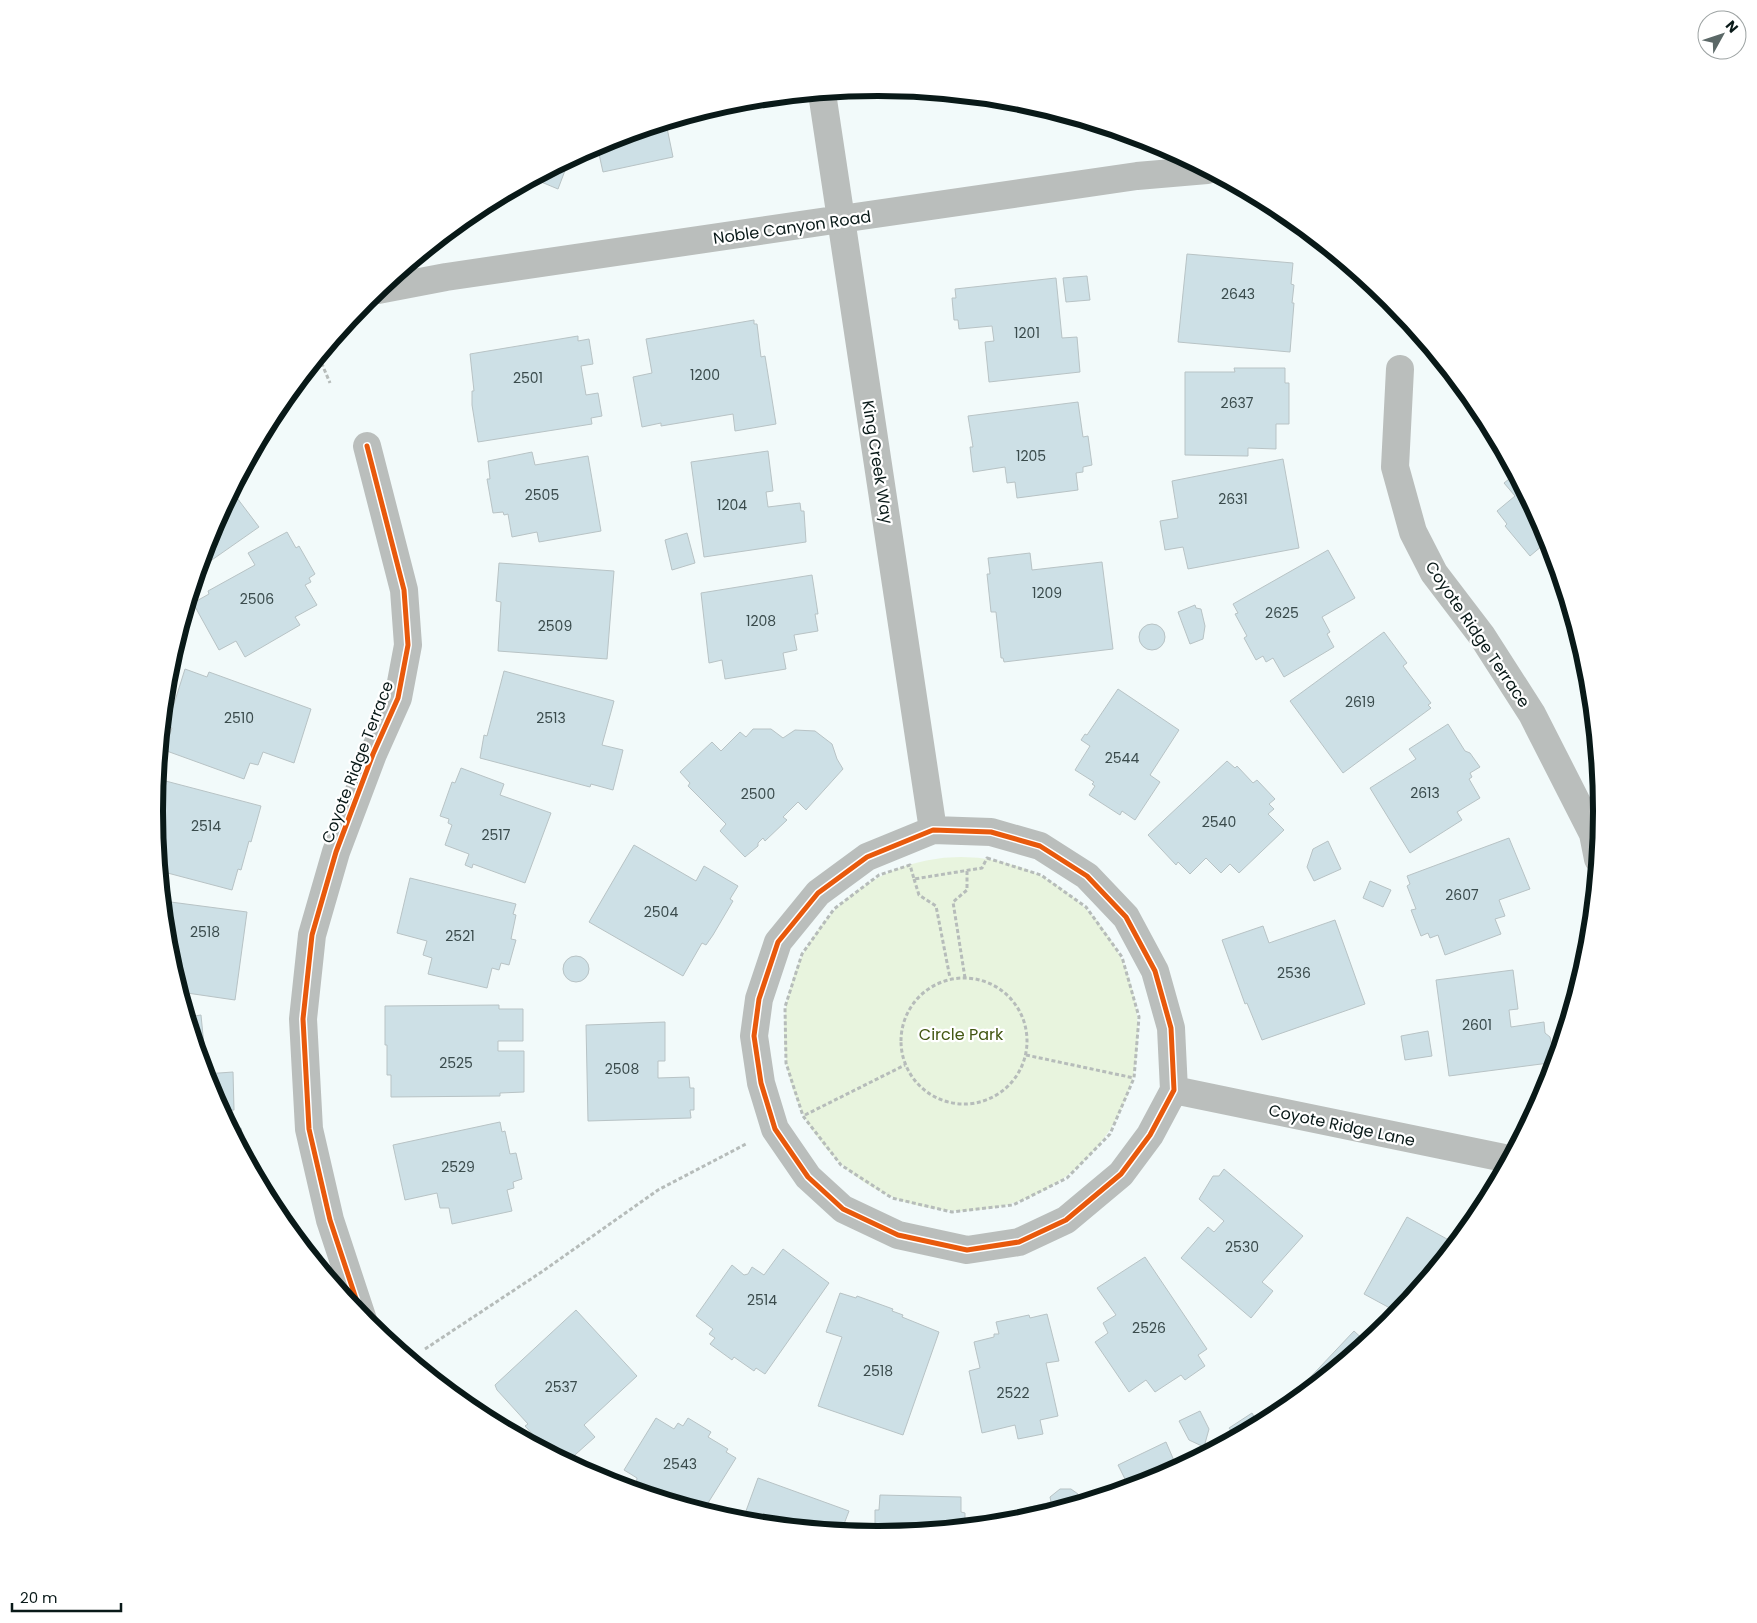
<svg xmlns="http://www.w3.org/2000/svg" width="1757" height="1623" font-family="Poppins,sans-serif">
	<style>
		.green { fill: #e8f4de }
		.building { fill: #cde0e6; stroke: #b8c3c5 }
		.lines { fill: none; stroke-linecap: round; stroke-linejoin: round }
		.path { stroke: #b6bcba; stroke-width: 3; stroke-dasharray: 4 2.5; stroke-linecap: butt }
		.minor { stroke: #babebc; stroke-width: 28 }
		.tertiary { stroke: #babebc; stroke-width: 28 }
		.cycleway-casing { stroke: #fff; stroke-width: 8 }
		.cycleway { stroke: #e8590c; stroke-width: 5 }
		.labels { text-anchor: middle; stroke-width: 4.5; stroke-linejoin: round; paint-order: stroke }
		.number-label { font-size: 14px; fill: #3a4b4c }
		.street-label { font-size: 16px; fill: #091918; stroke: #fff }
		.park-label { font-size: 16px; fill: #435713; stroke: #fff }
		.rim { fill: none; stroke: #091918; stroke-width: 6 }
	</style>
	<rect width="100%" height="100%" fill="#f2fafa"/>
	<path class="green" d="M784 1034a177 177 0 1 1 354 0a177 177 0 1 1-354 0Z"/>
	<path class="building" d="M666 123 673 157 603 172 597 145Z
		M569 160 558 189 534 179Z
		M1187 254 1293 263 1291 284 1294 285 1292 303H1294L1290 352 1178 342Z
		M1087 276 1090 300 1066 302 1063 278Z
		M1056 278 1062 338 1077 337 1080 372 989 382 985 342 994 341 992 326 959 329 958 320H954L952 298H956L955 289Z
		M754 320V324H757L761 357 765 356 776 424 735 431 733 414 661 426V423L642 427 633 377 652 373 646 339Z
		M578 336V341L589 339 593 364 581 366 586 395 598 393 602 416 591 418 592 424 478 442 472 405V391H474L470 354Z
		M1234 368H1285V383H1289V424H1276V449L1248 448V456L1185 455V372H1235Z
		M1078 402 1083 437 1088 436 1092 465 1083 467V472L1076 473 1078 490 1017 498 1015 482 1007 483 1005 467 973 472 970 447H973L968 416Z
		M768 451 773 491 766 492 768 507 800 503 801 511H804L806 542 704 557 691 462Z
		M532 452 535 465 588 456 601 531 539 542 537 532 512 537 508 514 504 515 503 512 493 513 487 479H490L488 461Z
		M1283 459 1299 548 1188 569 1183 547 1165 550 1160 521 1178 518 1172 481Z
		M1507 459 1549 540 1530 556 1505 526 1507 524 1497 511 1515 496 1504 483 1514 475 1503 462Z
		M234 494 259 527 199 569 210 534 229 498Z
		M287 532 296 548 299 546 315 574 309 578 311 582 305 585 317 605 295 617 300 625 245 657 236 641 219 650 193 603 209 594 208 591 255 565 248 553Z
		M687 533 695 563 672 570 665 540Z
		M1328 550 1355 598 1322 617 1330 632 1327 634 1334 647 1284 677 1273 658 1266 662 1263 656 1256 660 1244 638 1247 636 1235 614 1238 613 1233 604Z
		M1030 553 1032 570 1102 562 1113 649 1004 662 1003 658H1001L996 612H991L987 574H990L988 558Z
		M499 563 614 571 607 659 498 651 501 602 496 601Z
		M812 575 818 614H815L818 631 794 635 797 650 783 653 786 669 725 679 722 660 709 663 701 593Z
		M1195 605 1196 608 1201 609 1205 626 1203 639 1190 644 1178 612Z
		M1139 637a13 13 0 1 1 26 0a13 13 0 1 1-26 0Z
		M1384 632 1407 663 1403 666 1431 703 1428 705 1431 708 1343 773 1290 701Z
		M185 669 207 677 209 672 311 709 294 763 263 752 258 765 250 763 244 779 164 750 172 728 167 726Z
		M504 671 614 701 602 745 623 750 613 790 591 784 590 787 480 758 484 735 487 736Z
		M1118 689 1179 730 1150 775 1160 782 1135 820 1122 811 1120 815 1089 795 1095 786 1092 784 1094 782 1075 770 1090 746 1081 740 1085 734 1087 735Z
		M1448 724 1465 751 1470 753 1480 767 1470 773 1472 777 1469 779 1480 798 1457 812 1462 820 1410 853 1370 788 1416 759 1409 749Z
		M753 729H771L783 738 795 730 815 731 832 744 837 759 843 769 806 810 798 802 783 817 787 820 765 841 763 838 758 843V846L745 857 720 831 726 824 688 786 690 783 680 772 712 742 721 751 740 732 746 737Z
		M1227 761 1235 768 1237 766 1253 783 1257 780 1275 799 1269 804 1274 809 1268 814 1284 830 1239 873 1230 864 1221 873 1206 858 1190 874 1178 862 1176 865 1148 835Z
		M461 768 504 784 500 795 551 813 525 883 473 864 472 868 465 865 469 854 445 845 452 825 448 823 449 819 440 816 452 782 455 783Z
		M158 779 261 806 251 842 249 841 241 870 238 869 232 890 160 871 155 811Z
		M1509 838 1530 889 1499 900 1505 916 1495 919 1501 934 1445 955 1438 935 1430 938 1428 933 1421 936 1411 910 1416 909 1407 886 1410 884 1407 876Z
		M1328 841 1341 869 1314 881 1307 867 1313 849Z
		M634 845 696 881 704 866 738 886 730 899 733 901 713 935 706 945 702 943 683 976 589 922Z
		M410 878 516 904 513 914 516 915 511 939 516 940 509 965 501 963 499 970 492 968 487 988 428 974 432 958 423 955 427 941 397 933Z
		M1370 881 1391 890 1383 907 1363 898Z
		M163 901 247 912 235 1000 180 992 168 952Z
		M1335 920 1365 1004 1262 1040 1247 1003 1245 1004 1222 940 1263 926 1269 943Z
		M563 969a13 13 0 1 1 26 0a13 13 0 1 1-26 0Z
		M1513 970 1518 1009 1509 1010 1511 1027 1544 1022 1545 1033 1550 1037 1552 1047 1548 1051 1549 1063 1449 1076 1436 980Z
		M499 1005V1009H523V1041H498V1051H524V1092L500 1093V1096L391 1097V1075H387V1045H385V1006Z
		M201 1015 205 1056H200L188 1017Z
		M665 1022V1061H658V1078L689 1077 690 1088H694V1110H690L691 1118 588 1121 586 1025Z
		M1428 1031 1432 1056 1405 1060 1401 1036Z
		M233 1072 234 1110 222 1111 210 1088 205 1074Z
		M500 1122 502 1132 505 1131 510 1154 516 1153 522 1179 513 1182 514 1188 507 1190 512 1211 452 1224 449 1208H440L437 1193 405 1200 393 1145Z
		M241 1128 246 1157 232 1130Z
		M1224 1169 1303 1236 1262 1282 1273 1291 1251 1318 1181 1258 1208 1227 1214 1232 1224 1221 1199 1199 1213 1176H1219Z
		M1407 1217 1456 1244 1399 1313 1364 1294Z
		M783 1249 829 1283 765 1374 756 1368 754 1371 734 1357 732 1360 710 1344 715 1338 709 1334 713 1329 696 1316 732 1265 744 1275 748 1274 752 1267 764 1275Z
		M1145 1257 1207 1349 1198 1355 1205 1366 1185 1380 1181 1375 1155 1392 1146 1380 1129 1392 1095 1342 1108 1333 1103 1323 1116 1315 1097 1288Z
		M840 1293 856 1298 857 1296 893 1309 892 1311 903 1315 902 1317 939 1332 903 1435 818 1406 842 1337 826 1332Z
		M576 1310 637 1376 584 1425 595 1437 567 1462 550 1453 525 1426 528 1424 497 1390 495 1385Z
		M1047 1314 1059 1361 1046 1363 1058 1416 1040 1420 1043 1434 1018 1439 1015 1425 982 1433 969 1371 980 1368 974 1342 994 1337V1334H999L996 1322 1029 1315 1030 1318Z
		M1354 1331 1367 1343 1308 1391 1302 1386Z
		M1200 1411 1209 1429 1204 1447 1189 1440 1179 1421Z
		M1252 1413 1256 1420 1261 1417 1264 1422 1208 1452 1214 1448 1212 1445 1232 1432 1229 1428Z
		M656 1418 674 1429 678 1423 683 1426 688 1418 711 1432 708 1437 728 1449 726 1452 736 1458 703 1511 648 1494 636 1486 637 1478 624 1470Z
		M1166 1442 1175 1463 1191 1455 1193 1460 1155 1480 1111 1494 1128 1485 1118 1465Z
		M758 1478 849 1511 841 1532 742 1522Z
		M1060 1489H1071L1078 1494 1080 1503 1022 1521V1518L1028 1517 1026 1508 1051 1502 1050 1497Z
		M880 1495 961 1497V1512L965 1513V1527L875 1535V1510H879Z"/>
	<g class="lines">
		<path class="path" d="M319 357 330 383
			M987 858 1041 875 1086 907 1122 957 1139 1017 1134 1078 1110 1134 1067 1178 1013 1205 952 1212 892 1198 841 1165 803 1116 786 1063 785 1007 802 954 834 909 879 875 910 865 914 879 982 868Z
			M914 879 919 895 936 906 950 978
			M901 1041a63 63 0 1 1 126 0a63 63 0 1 1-126 0Z
			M965 978 953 902 967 890V870
			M1026 1055 1134 1078
			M805 1115 905 1065
			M425 1349 543 1271 658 1190 746 1144"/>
		<path class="minor" d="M841 219 933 830
			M1400 369 1395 467 1413 532 1434 573 1482 636 1532 714 1593 834 1598 859
			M933 830 991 832 1040 846 1087 876 1126 917 1155 971 1171 1028 1174 1090 1150 1135 1121 1174 1066 1220 1019 1242 967 1250 898 1235 843 1209 808 1177 775 1129 761 1083 754 1036 759 999 778 942 818 893 867 857Z
			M1174 1090 1509 1159
			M363 1320 330 1220 309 1129 303 1019 312 935 336 852 373 754 398 698 408 645 404 590 367 446"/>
		<path class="tertiary" d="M822 93 841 219
			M378 290 446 277 841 219 1137 176 1207 170"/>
		<defs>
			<path id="cycleway" d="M933 830 991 832 1040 846 1087 876 1126 917 1155 971 1171 1028 1174 1090 1150 1135 1121 1174 1066 1220 1019 1242 967 1250 898 1235 843 1209 808 1177 775 1129 761 1083 754 1036 759 999 778 942 818 893 867 857Z
				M363 1320 330 1220 309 1129 303 1019 312 935 336 852 373 754 398 698 408 645 404 590 367 446"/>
		</defs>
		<use href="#cycleway" class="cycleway-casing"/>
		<use href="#cycleway" class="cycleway"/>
	</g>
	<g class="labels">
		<g class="number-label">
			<text x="1238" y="299">2643</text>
			<text x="1027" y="338">1201</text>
			<text x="705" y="380">1200</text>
			<text x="528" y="383">2501</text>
			<text x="1237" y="408">2637</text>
			<text x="1031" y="461">1205</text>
			<text x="542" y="500">2505</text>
			<text x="1233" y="504">2631</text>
			<text x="732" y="510">1204</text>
			<text x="1047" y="598">1209</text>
			<text x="257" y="604">2506</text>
			<text x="1282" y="618">2625</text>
			<text x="761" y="626">1208</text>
			<text x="555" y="631">2509</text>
			<text x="1360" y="707">2619</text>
			<text x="239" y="723">2510</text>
			<text x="551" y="723">2513</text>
			<text x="1122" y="763">2544</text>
			<text x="1425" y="798">2613</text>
			<text x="758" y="799">2500</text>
			<text x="1219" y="827">2540</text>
			<text x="206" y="831">2514</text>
			<text x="496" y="840">2517</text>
			<text x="1462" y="900">2607</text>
			<text x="661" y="917">2504</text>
			<text x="205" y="937">2518</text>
			<text x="460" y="941">2521</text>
			<text x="1294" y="978">2536</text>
			<text x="1477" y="1030">2601</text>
			<text x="456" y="1068">2525</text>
			<text x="622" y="1074">2508</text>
			<text x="458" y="1172">2529</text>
			<text x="1242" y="1252">2530</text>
			<text x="762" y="1305">2514</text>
			<text x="1149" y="1333">2526</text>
			<text x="878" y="1376">2518</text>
			<text x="561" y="1392">2537</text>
			<text x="1013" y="1398">2522</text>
			<text x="680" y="1469">2543</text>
		</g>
		<g class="street-label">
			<text transform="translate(792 227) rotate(-8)" y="6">Noble Canyon Road</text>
			<text transform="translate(878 462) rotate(81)" y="6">King Creek Way</text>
			<text transform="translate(1478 634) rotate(56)" y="6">Coyote Ridge Terrace</text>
			<text transform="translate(357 762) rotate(-69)" y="6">Coyote Ridge Terrace</text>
			<text transform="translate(1342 1125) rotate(12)" y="6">Coyote Ridge Lane</text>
		</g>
		<g class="park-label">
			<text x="961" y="1040">Circle Park</text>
		</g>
	</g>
	<path d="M0 0H1757V1623H0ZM163 811a715 715 0 1 1 1430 0a715 715 0 1 1-1430 0Z" fill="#fff" fill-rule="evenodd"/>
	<path class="rim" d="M163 811a715 715 0 1 1 1430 0a715 715 0 1 1-1430 0Z"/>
	<g transform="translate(1722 35) rotate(50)"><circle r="24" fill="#ffffff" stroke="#9da3a3"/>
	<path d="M0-4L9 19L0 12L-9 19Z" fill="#5b6867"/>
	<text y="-8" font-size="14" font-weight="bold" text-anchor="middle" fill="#091918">N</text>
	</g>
	<path d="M12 1603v8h109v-8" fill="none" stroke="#091918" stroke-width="2.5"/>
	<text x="20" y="1603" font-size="15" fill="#091918" stroke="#ffffff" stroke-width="4" paint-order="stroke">20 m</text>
</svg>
